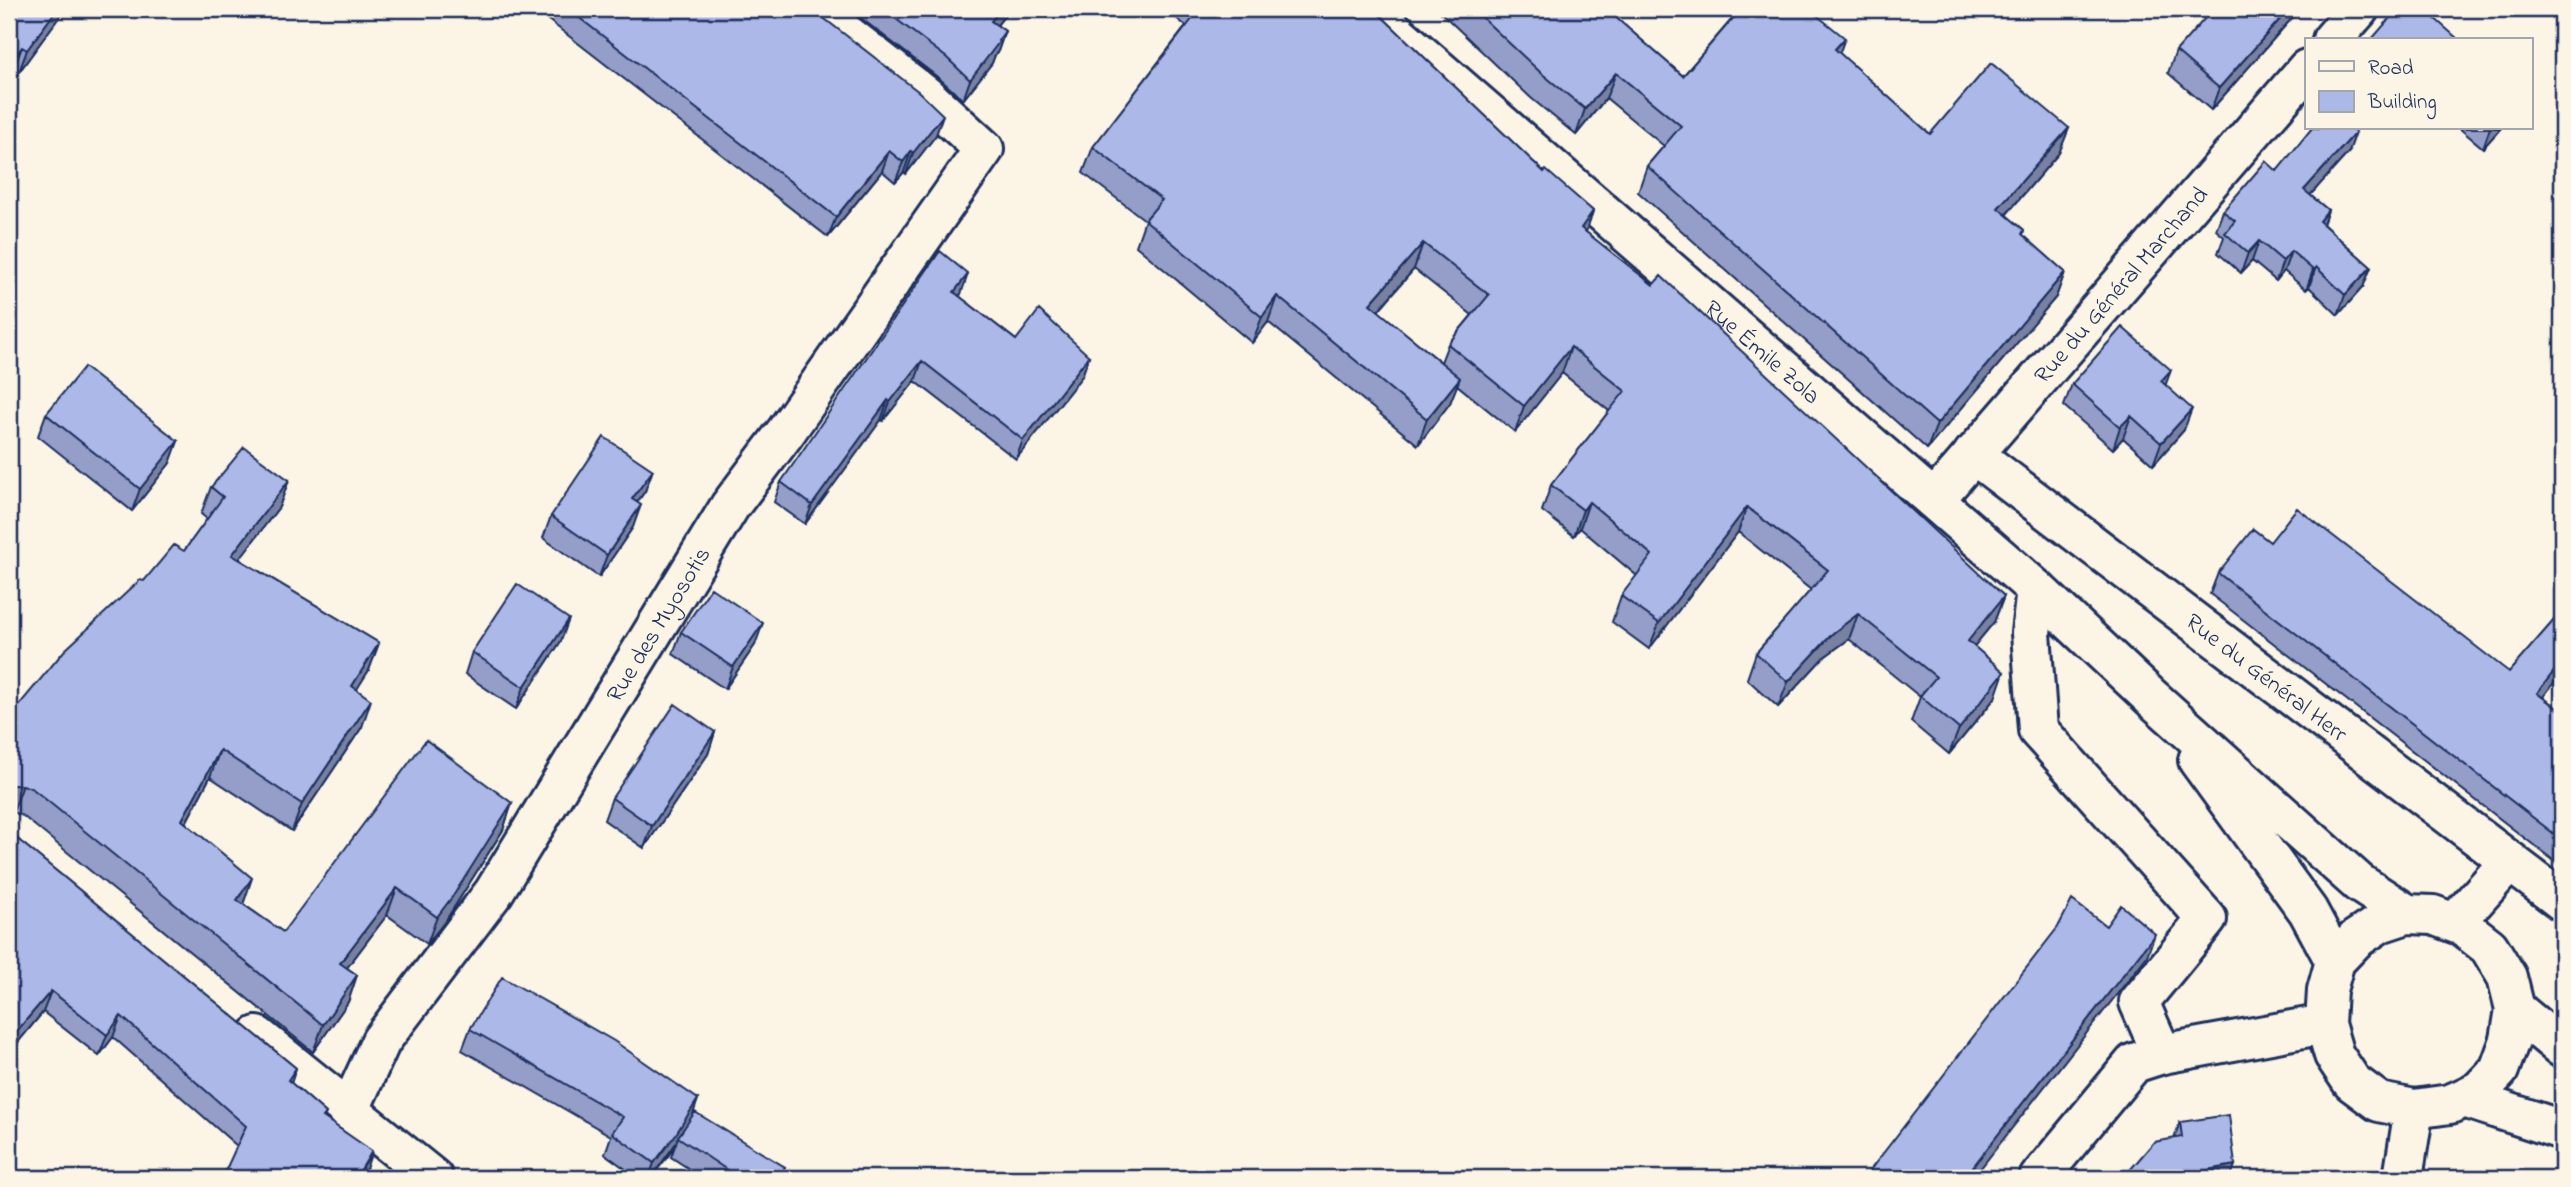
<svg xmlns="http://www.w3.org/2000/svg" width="2571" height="1187" font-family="'Indie Flower',sans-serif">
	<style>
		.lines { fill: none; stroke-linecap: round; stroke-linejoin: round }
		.street-casing { stroke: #1b2f5e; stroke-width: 44 }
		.secondary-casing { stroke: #1b2f5e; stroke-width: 44 }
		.street { stroke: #fcf5e5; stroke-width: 38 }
		.secondary { stroke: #fcf5e5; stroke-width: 38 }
		.wall { fill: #949ec8; stroke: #1b2f5e; stroke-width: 2; fill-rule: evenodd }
		.shaded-wall { fill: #7881a2; stroke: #1b2f5e; stroke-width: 2 }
		.building { fill: #acb8e8; stroke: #1b2f5e; stroke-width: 2 }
		.labels { text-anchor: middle; stroke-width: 5; stroke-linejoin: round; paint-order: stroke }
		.street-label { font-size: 24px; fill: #1b2f5e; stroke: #fcf5e5 }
	</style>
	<rect width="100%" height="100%" fill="#fcf5e5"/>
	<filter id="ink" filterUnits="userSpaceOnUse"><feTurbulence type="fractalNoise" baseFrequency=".0143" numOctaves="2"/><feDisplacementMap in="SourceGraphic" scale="14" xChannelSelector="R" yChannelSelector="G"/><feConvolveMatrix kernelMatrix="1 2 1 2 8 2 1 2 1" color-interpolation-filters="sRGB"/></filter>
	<g filter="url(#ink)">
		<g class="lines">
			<defs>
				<g id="street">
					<path d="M2332 40 2359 9"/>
					<path id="s1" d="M1973 454 2562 901"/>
					<path id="s2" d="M1934 500 2307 69"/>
					<path d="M2036 589 2031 633 2038 730 2207 919 2139 1002 2162 1054"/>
					<path d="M2455 923 2510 861"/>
					<path d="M257 1036 433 1178"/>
					<path id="s3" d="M349 1111 381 1041 494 892 730 506 785 433 984 149 926 96 814 9"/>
					<path d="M2039 1178 2134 1063 2162 1054 2325 1024"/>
				</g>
				<g id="secondary">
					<path id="s4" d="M1369 9 2036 589 2153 699 2359 883 2407 914 2433 915 2462 926 2489 947 2507 977 2515 1009 2510 1040 2499 1070 2480 1090 2464 1098 2450 1104 2414 1109 2379 1102 2352 1082 2334 1055 2325 1024 2327 990 2335 961 2356 939 2380 923 2407 914"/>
					<path d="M2198 760 2308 911 2335 961"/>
					<path d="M2515 1009 2562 1048"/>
					<path d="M2464 1098 2562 1130"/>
					<path d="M2403 1178 2414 1109"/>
				</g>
			</defs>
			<use href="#street" class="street-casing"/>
			<use href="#secondary" class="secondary-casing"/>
			<use href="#street" class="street"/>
			<use href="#secondary" class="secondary"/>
		</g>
		<path class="wall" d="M9 9H65L19 72 14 68Z
			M534 9H812L936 135 906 174 904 172 895 182 882 171 828 237Z
			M849 9H1010L997 25 1005 31 998 51 995 55 992 63 963 100 940 79Z
			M1165 9H1374L1544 172 1593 211 1586 232 2004 596 1994 622 1974 646 1995 698 1949 754 1911 722 1920 697 1849 639 1823 658 1778 707 1747 679 1756 653 1811 590 1738 532 1649 649 1612 622 1621 596 1637 576 1580 528 1574 536 1542 511 1551 485 1609 411 1562 373 1515 432 1457 385 1450 403 1418 445 1268 322 1252 343 1136 246 1145 220 1083 173 1093 147 1186 26ZM1414 269 1472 315 1448 344 1441 362 1378 311Z
			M1437 9H1606L1683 76 1732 19 1719 9H1809L1839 53 1930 134 2069 128 2059 153 2006 215 2024 230 2023 235 2065 272 2056 297 1927 449 1638 192 1647 166 1664 146 1606 98 1576 135 1531 98Z
			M2300 9 2211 110 2168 73 2176 51Z
			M2459 128H2501L2483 148Z
			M2349 152 2310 195 2328 210 2323 224 2371 267 2363 287 2338 315 2309 287 2306 290 2284 271 2276 281 2252 261 2241 273 2218 253 2224 237 2216 230 2223 211 2277 171Z
			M961 294 959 296 1016 340 1089 356 1082 376 1016 459 915 381 883 421 881 420 805 524 774 502 781 482Z
			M2072 384 2166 385 2184 430 2153 465 2123 438 2113 449 2064 406Z
			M46 414 178 441 170 463 132 511 38 436Z
			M289 480 279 507 239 559 379 643 369 670 356 689 362 727 292 831 210 777 186 823 243 904 283 932 512 803 503 830 446 920 427 944 387 915 347 968 357 975 348 1002 313 1052 23 816 13 812H9V717L144 581 184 551 207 519 201 514 211 487Z
			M645 491 637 503 633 527 599 577 543 538 551 516Z
			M2218 573 2509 672 2562 611V672L2543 697 2562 712V867L2210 594Z
			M681 632 755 645 725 689 673 654Z
			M561 641 516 709 465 674 472 652Z
			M715 732 708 754 644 848 604 820 612 798Z
			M9 832 296 1068 291 1083 326 1113 324 1118 365 1172 237 1146 113 1037 99 1056 43 1012 9 1053Z
			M470 1029 698 1099 692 1116 785 1167 781 1178H703L671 1157 676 1143 669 1155 651 1178H638L605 1154 611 1136 462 1050Z
			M2180 1122 2235 1165 2230 1178H2112L2124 1177 2174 1139Z"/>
		<path class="shaded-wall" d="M57 9H65L19 72 27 50Z
			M1001 9H1010L984 41 991 21Z
			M2289 9H2300L2211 110 2219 88Z
			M1005 31 998 51 995 55 992 63 963 100 970 80Z
			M1845 38 1836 63 1835 49Z
			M22 47 14 68 9 76V64Z
			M1616 73 1606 98 1576 135 1585 109Z
			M943 115 936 135 906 174 913 153Z
			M2069 128 2059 153 1989 234 1998 208Z
			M2490 128H2501L2483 148Z
			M2356 132 2349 152 2297 210 2304 190Z
			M889 151 882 171 828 237 836 217Z
			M911 151 904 172 895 182 903 162Z
			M2328 210 2321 230 2319 221Z
			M1593 211 1584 237 1581 228Z
			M2259 241 2252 261 2241 273 2248 253Z
			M1423 243 1414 269 1361 330 1370 304Z
			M2291 251 2284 271 2276 281 2283 261Z
			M2316 267 2309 287 2306 290 2313 270Z
			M2371 267 2363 287 2338 315 2345 295Z
			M2065 272 2056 297 1927 449 1937 424Z
			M968 274 961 294 947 311 954 292Z
			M1277 296 1268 322 1252 343 1262 317Z
			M1571 347 1562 373 1515 432 1524 406Z
			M1089 356 1082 376 1016 459 1023 440Z
			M922 361 915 381 883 421 890 402Z
			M2171 370 2163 392 2161 381Z
			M1460 378 1450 403 1418 445 1427 419Z
			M888 400 881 420 805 524 812 505Z
			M2192 409 2184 430 2153 465 2161 443Z
			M2131 416 2123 438 2113 449 2120 427Z
			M178 441 170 463 132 511 140 489Z
			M653 470 645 491 624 521 632 499Z
			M289 480 279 507 222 582 232 555Z
			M1589 502 1580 528 1574 536 1583 510Z
			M641 505 633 527 599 577 607 555Z
			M1747 507 1738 532 1649 649 1659 623Z
			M2004 596 1994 622 1958 666 1968 641Z
			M1858 614 1849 639 1823 658 1778 707 1788 682 1833 633Z
			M569 619 561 641 516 709 524 687Z
			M763 623 755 645 725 689 733 667Z
			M379 643 369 670 342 713 352 686Z
			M2562 661V672L2530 714 2537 693Z
			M2004 672 1995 698 1949 754 1959 729Z
			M371 700 362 727 292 831 302 804Z
			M715 732 708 754 644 848 652 826Z
			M220 750 210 777 173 847 182 820Z
			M12 785H23L13 812H9V787Z
			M512 803 503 830 446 920 427 944 437 917Z
			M252 878 243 905 237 900Z
			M397 888 387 915 330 990 340 963Z
			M2155 934 2147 956 1973 1178H1964Z
			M357 975 348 1002 313 1052 323 1025Z
			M51 991 43 1012 9 1053 15 1033Z
			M121 1016 113 1037 99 1056 107 1035Z
			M296 1068 289 1089 288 1080Z
			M698 1099 691 1120 678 1137 676 1143 651 1178H649L654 1163Z
			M372 1151 365 1172 361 1178H356Z
			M2235 1165 2230 1178H2175L2176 1176Z"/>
		<path class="building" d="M9 9H57L27 50 22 47 9 64Z
			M568 9H812L919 92 943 115 913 153 911 151 903 162 889 151 836 217Z
			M883 9H1001L991 21 1005 31 998 41 999 42 970 80 947 58Z
			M1200 9H1374L1544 172 1546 170 1593 211 1581 228 1653 285 1661 276 2004 596 1968 641 2004 672 1959 729 1920 696 1936 677 1858 614 1833 633 1788 682 1756 653 1828 570 1747 507 1659 623 1621 596 1652 555 1589 502 1583 510 1551 485 1625 391 1571 347 1524 406 1448 344 1489 295 1423 243 1370 304 1460 378 1427 419 1277 296 1262 317 1145 220 1162 200 1093 147Z
			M1473 9H1606L1683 76 1741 9H1809L1845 38 1835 49 1930 134 1991 63 2069 128 1998 208 2024 230 2022 234 2065 272 1937 424 1647 166 1681 126 1616 73 1585 109 1540 72Z
			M2213 9H2289L2219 88 2176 51Z
			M2398 9H2424L2458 39 2457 40H2371Z
			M2312 128H2351L2356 132 2304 190 2328 210 2319 221 2371 267 2345 295 2316 267 2313 270 2291 251 2283 261 2259 241 2248 253 2225 233 2235 221 2223 211 2266 161 2277 171Z
			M940 251 968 274 954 292 1016 340 1039 310 1089 356 1023 440 922 361 890 402 888 400 812 505 781 482Z
			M2122 327 2171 370 2161 381 2192 409 2161 443 2131 416 2120 427 2072 384Z
			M84 367 178 441 140 489 46 414Z
			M604 437 653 470 632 499 641 505 607 555 551 516Z
			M244 447 289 480 232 555 379 643 352 686 371 700 302 804 220 750 182 820 252 878 237 900 283 932 426 740 512 803 455 893 437 917 397 888 340 963 357 975 323 1025 33 789 23 785H12L9 787V717L64 651 140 580 144 581 174 545 184 551 223 497 211 487Z
			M2297 508 2509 672 2562 611V661L2537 693 2562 712V840L2218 573 2253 529 2270 542Z
			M517 584 569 619 524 687 472 652Z
			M711 588 763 623 733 667 681 632Z
			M675 704 715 732 652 826 612 798Z
			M9 832 296 1068 288 1080 326 1113 323 1117 372 1151 356 1178H222L246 1126 121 1016 107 1035 51 991 15 1033 9 1028Z
			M2072 900 2106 926 2121 905 2155 934 1964 1178H1864L2058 927Z
			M502 977 614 1041 698 1099 676 1134 654 1163 612 1133 623 1117 470 1029Z
			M695 1112 785 1167 777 1178H735L736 1176 678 1137Z
			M2229 1115 2235 1165 2176 1176 2175 1178H2112L2117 1171 2124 1177 2154 1142 2182 1137 2180 1122Z"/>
	</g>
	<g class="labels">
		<g class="street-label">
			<text dy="8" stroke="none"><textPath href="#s2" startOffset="285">Rue du Général Marchand</textPath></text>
			<text dy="8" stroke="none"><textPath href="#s4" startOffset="522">Rue Émile Zola</textPath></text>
			<text dy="8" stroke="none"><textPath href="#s3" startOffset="578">Rue des Myosotis</textPath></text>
			<text dy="8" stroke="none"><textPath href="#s1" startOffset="369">Rue du Général Herr</textPath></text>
		</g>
	</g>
	<rect width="2571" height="1187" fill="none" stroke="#fcf5e5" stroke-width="35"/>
	<rect x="18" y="18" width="2536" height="1152" fill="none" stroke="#1b2f5e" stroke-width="2.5" filter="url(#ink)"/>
	<rect x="2305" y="38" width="228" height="91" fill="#fcf5e5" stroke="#a2a6af" stroke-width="2"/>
	<rect x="2319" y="61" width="35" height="10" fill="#fcf5e5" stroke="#a2a6af" stroke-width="2"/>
	<text x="2368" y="74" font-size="21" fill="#1b2f5e">Road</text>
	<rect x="2319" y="91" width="35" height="21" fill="#acb8e8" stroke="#a2a6af" stroke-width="2"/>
	<text x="2368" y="108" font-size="21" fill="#1b2f5e">Building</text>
</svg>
